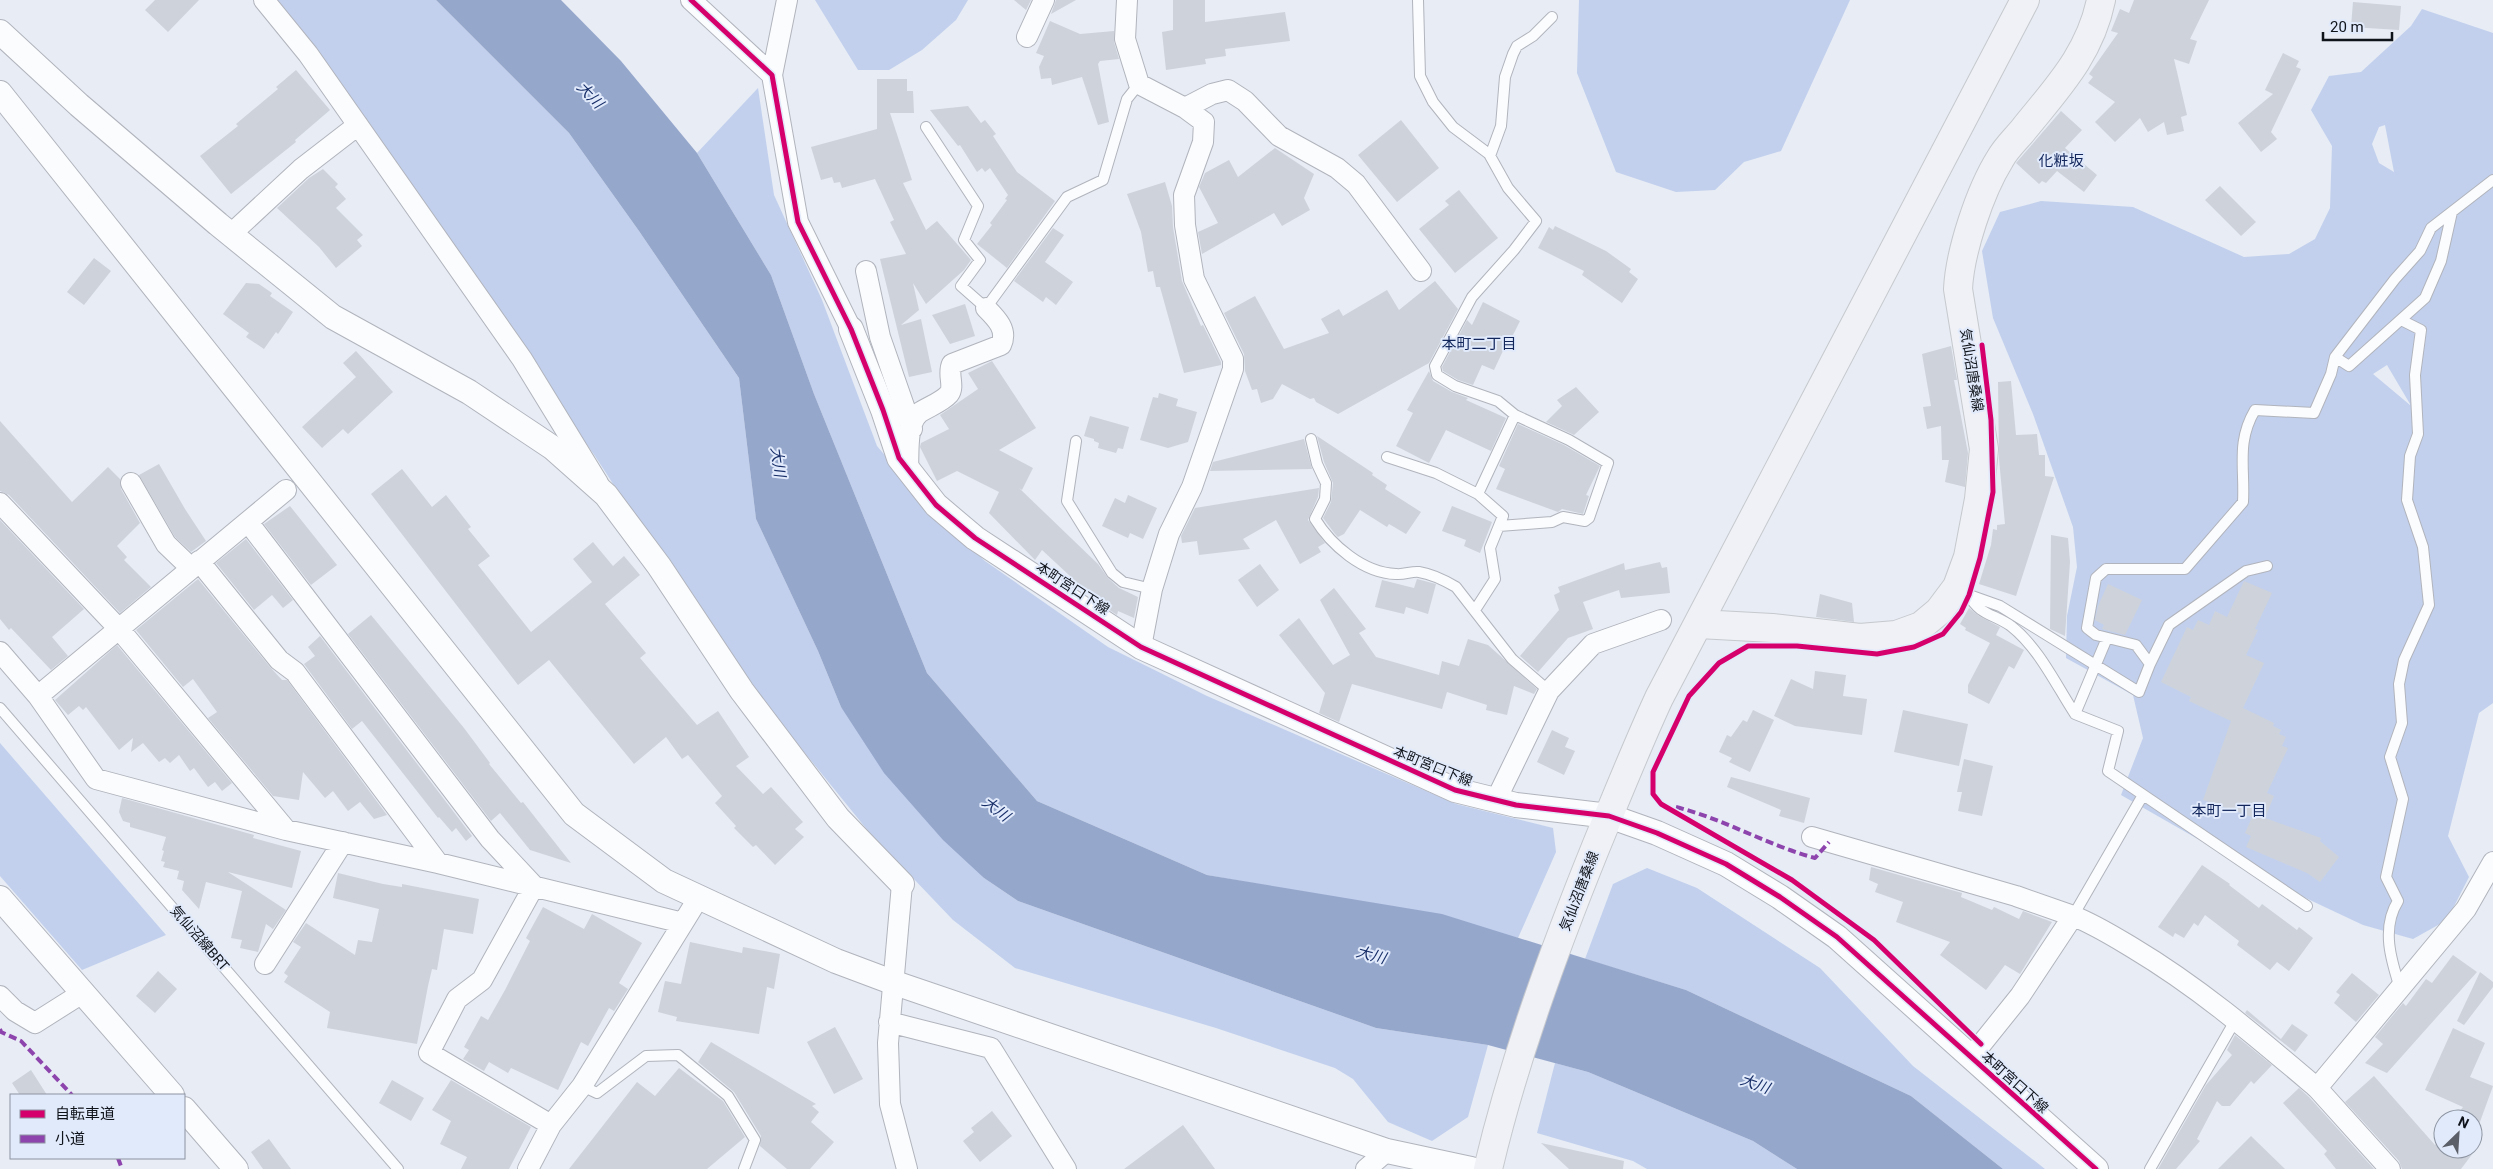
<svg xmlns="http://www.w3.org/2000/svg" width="2493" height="1169" font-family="Roboto,'Noto Sans JP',sans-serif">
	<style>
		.green { fill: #c2d0ed; fill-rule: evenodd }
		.water { fill: #96a7cc }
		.building { fill: #ced3db }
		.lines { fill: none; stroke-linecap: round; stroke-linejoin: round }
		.service-casing { stroke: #b1b4bc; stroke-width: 12 }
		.minor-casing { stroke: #b1b4bc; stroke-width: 22 }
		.tertiary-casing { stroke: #b1b4bc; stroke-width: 26 }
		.primary-casing { stroke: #c6c9cd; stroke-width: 30 }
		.service { stroke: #fbfcfe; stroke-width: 10 }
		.minor { stroke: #fbfcfe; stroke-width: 20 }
		.tertiary { stroke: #fbfcfe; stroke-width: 24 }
		.primary { stroke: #eff1f7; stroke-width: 28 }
		.quiet { stroke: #8e44ad; stroke-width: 4; stroke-dasharray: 8 4; stroke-linecap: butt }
		.cycleway-casing { stroke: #e1eafb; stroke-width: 8 }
		.cycleway { stroke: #d6006c; stroke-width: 5 }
		.labels { text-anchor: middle; stroke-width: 4; stroke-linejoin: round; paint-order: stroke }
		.street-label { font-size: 14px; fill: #0f131a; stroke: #e1eafb }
		.water-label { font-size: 15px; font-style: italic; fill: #172e68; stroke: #e1eafb }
		.neighbourhood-label { font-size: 15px; fill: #12265c; stroke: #e1eafb }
	</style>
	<rect width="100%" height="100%" fill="#e7ecf5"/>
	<path class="green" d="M263 0H436L569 133 639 231 739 378 756 519 818 651 841 707 984 878 1018 901 1376 1028 1488 1045 1468 1117 1432 1141 1388 1122 1353 1079 1335 1068 1216 1028 1015 968 953 920 869 832 770 710 689 601 595 456 308 54Z
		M815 0H968L956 20 922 50 889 70H858Z
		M1579 0H1850L1781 151 1744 162 1715 190 1676 192 1616 172 1577 73Z
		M2422 9 2493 33V703L2479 713 2448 836 2469 877 2447 920 2413 939 2363 925 2278 885 2121 795 2143 738 2133 695 2066 658 2067 616 2077 567 2073 527 2033 414 1993 318 1982 251 2000 212 2041 201 2133 207 2244 257 2289 254 2315 239 2330 208 2332 146 2311 110 2329 76 2361 72 2411 26ZM2385 125 2394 172 2379 163 2372 144 2379 127ZM2387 365 2410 404V405L2373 374Z
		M758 88 774 195 822 300 877 446 938 518 985 561 1108 647 1207 696 1456 804 1553 828 1556 852 1518 938 1281 888 1207 875 1037 801 927 673 814 394 771 275 697 153Z
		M0 743 166 935 82 970 0 876Z
		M1647 868 1697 888 1820 968 1913 1066 2045 1169H2003L1911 1096 1686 990 1585 959 1613 884Z
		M1555 1063 1588 1072 1753 1141 1797 1169H1647L1633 1161 1537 1133Z"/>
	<path class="water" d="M436 0H561L621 61 697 153 771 275 814 394 927 673 1037 801 1207 875 1442 914 1686 990 1911 1096 2003 1169H1797L1753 1141 1588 1072 1488 1045 1376 1028 1018 901 984 878 943 840 884 773 841 707 818 651 756 519 739 378 639 231 569 133Z"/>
	<path class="building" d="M155 0H199L168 32 145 10Z
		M1014 0H1031L1026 10Z
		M1056 0H1076L1051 14Z
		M1173 0H1205V22L1285 12 1290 41 1225 49 1226 56 1205 59 1206 64 1166 70 1162 32 1173 30Z
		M2134 0H2209L2190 39 2197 41 2189 64 2174 59 2187 115 2181 117 2184 131 2167 135 2164 122 2148 132 2140 118 2115 142 2095 122 2115 102 2088 83 2093 77 2089 74 2118 33 2111 31 2120 9 2129 13Z
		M2353 2 2401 6 2399 30 2351 27Z
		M1050 21 1080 34 1114 31V42L1119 59 1100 61 1098 64 1109 122 1098 125 1082 77 1052 85 1051 78 1041 79 1039 67 1044 56 1036 53Z
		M2283 53 2299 61 2296 67 2301 69 2271 132 2277 139 2261 152 2238 123 2273 94 2265 90Z
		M296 70 330 110 295 140 296 142 231 194 200 156 238 126 236 124 278 89 276 87Z
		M877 79H907V91H913L914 113H890L912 180 903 183 926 230 937 221 971 260 964 270 926 304 913 283 919 310 901 325 921 319 932 372 909 377 880 259 906 254 890 222 894 220 875 179 842 188 840 182 834 183 832 177 821 180 811 147 877 129Z
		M968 106 981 123 985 120 996 134 993 136 1017 172 1055 201 1007 268 977 244 992 225 990 223 1007 200 1005 199 1008 195 990 168 985 172 982 168 977 172 960 145 958 146 930 110Z
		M2061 111 2082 130 2065 148 2097 175 2084 192 2057 171 2046 183 2042 181 2039 184 2016 163Z
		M1401 120 1439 168 1397 202 1358 155Z
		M1275 148 1314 174 1304 198 1310 210 1282 226 1274 213 1202 254 1198 232 1218 223 1199 187 1205 173 1229 160 1238 177Z
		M323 169 338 184 335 187 346 199 336 208 363 235 357 240 362 246 336 268 319 247 277 208 309 178Z
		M1165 182 1172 206 1173 227 1182 281 1201 326 1203 325 1221 362V365L1184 373 1160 287H1156L1153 271 1148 272 1141 232 1127 194Z
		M2220 186 2256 222 2241 236 2205 200Z
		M1459 190 1498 238 1455 273 1419 229 1449 205 1445 201Z
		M1555 226 1606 251 1631 269 1629 272 1638 279 1622 303 1582 275 1584 271 1538 248 1549 227 1553 230Z
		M1053 228 1064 235 1045 262 1073 282 1056 305 1046 297 1043 302 1014 281Z
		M94 258 111 271 84 305 67 292Z
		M1435 281 1458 309 1429 363 1338 414 1316 402 1314 398 1310 399 1282 384 1273 399 1261 403 1257 389 1252 390 1245 371 1244 354 1224 313 1255 296 1284 349 1329 333 1321 319 1339 309 1343 316 1387 290 1399 310Z
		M246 283 259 284 272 293 270 296 293 312 278 334 276 332 264 349 246 337 249 333 223 314Z
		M1483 302 1520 321 1512 337 1510 336 1494 370 1482 365 1473 385 1458 380 1443 371 1442 367 1467 320 1472 325Z
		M965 304 975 336 950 344 932 315Z
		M1951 346 1957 380H1954L1968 453 1965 487 1945 482 1949 460H1942L1941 426 1927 429 1923 407 1931 406 1922 354Z
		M356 351 393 392 348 434 343 429 322 448 302 427 356 377 343 363Z
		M992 361 1036 428 999 450 1033 468 1022 490 1019 488 1098 564 1108 578 1119 588 1138 597 1134 618 1118 611 1117 615 1099 603 1042 550 1035 560 989 513 999 492 957 471 937 481 920 447 921 443 949 429 940 415 978 389 968 373Z
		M1429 371 1433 381 1452 392 1468 398 1466 400 1506 418 1491 451 1446 430 1429 463 1396 446 1413 413 1407 410Z
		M2011 381 2016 435 2037 434 2039 455H2045V476L2054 477 2016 596 1979 584 1991 545 1993 529 1997 530V525L2005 524 1999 459 1998 382Z
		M1576 387 1599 412 1574 435 1546 422 1562 406 1557 400Z
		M1159 393 1178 399 1176 406 1197 412 1188 442 1168 448 1140 440 1153 397 1158 398Z
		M1090 416 1129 427 1123 449 1118 448 1116 453 1098 448 1099 443 1094 441V439L1084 436Z
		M0 421 72 502 108 467 120 479 121 489 140 523 117 546 127 557 124 560 151 587 120 613 9 495 0 491Z
		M1518 424 1564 445 1600 466 1586 495 1589 496 1583 514 1562 509 1558 512 1496 489 1505 469 1499 466Z
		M1317 436 1373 473 1372 475 1387 485 1385 489 1421 512 1406 534 1389 524 1387 527 1360 510 1344 534 1338 537 1335 534 1323 518 1331 502 1333 483 1324 462Z
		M1304 439 1312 469 1210 471 1213 462Z
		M159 464 185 509 206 541 191 552 175 537 139 475Z
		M402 469 432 507 446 495 471 527 468 529 490 556 478 565 531 632 592 582 573 559 593 542 613 566 624 556 640 575 605 604 646 653 640 658 697 725 718 711 749 757 736 766 763 794 771 787 803 822 795 829 804 837 775 865 756 845 753 847 734 828 736 826 715 803 722 796 688 755 682 759 666 737 634 764 549 660 518 685 371 494Z
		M1319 488 1318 497 1308 520 1325 543 1318 547 1321 552 1300 564 1276 520 1243 539 1250 549 1199 555 1197 541 1182 543 1181 536 1195 508Z
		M1128 495 1157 508 1143 539 1130 533 1128 538 1102 526 1115 498 1125 503Z
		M290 506 337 565 311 585 264 524Z
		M1452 506 1492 522 1480 553 1464 546 1466 540 1442 531Z
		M0 520 84 609 52 637 68 656 51 670 11 628 9 630 0 619Z
		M2051 535 2068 538 2070 562 2065 636 2050 629Z
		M246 539 293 600 283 608 272 595 254 610 216 563Z
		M1660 562 1662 568 1667 567 1670 593 1621 598 1619 590 1583 602 1593 629 1568 638 1538 672 1520 656 1559 610 1554 595 1560 592 1558 587 1624 563 1625 570Z
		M1260 564 1279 590 1257 607 1238 580Z
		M198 579 270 667 282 680H287L387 815 374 819 360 802 348 811 333 791 325 798 303 772 299 800 273 796 208 718 217 712 193 679 183 687 136 630Z
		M1417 579 1436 584 1428 614 1406 607 1404 614 1375 607 1382 580 1414 588Z
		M2244 581 2272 593 2255 629 2258 630 2246 655 2264 663 2243 708 2274 723 2273 726 2281 730 2279 734 2286 737 2282 746 2288 748 2267 793 2274 796 2265 818 2321 838 2320 841 2339 857 2320 882 2307 873 2246 847 2251 836 2245 833 2252 817 2203 800 2231 721 2189 701 2191 697 2161 682 2187 627 2193 630 2198 620 2209 625 2215 611 2227 617Z
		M2108 584 2142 600 2125 635 2102 629 2104 625 2095 620 2098 606Z
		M1334 588 1366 629 1359 633 1376 657 1439 675 1442 661 1459 666 1468 639 1488 645 1537 689 1534 694 1514 686 1507 715 1486 710 1487 705 1447 692 1442 709 1352 684 1339 722 1319 713 1325 693 1279 635 1299 618 1333 665 1350 655 1320 600Z
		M1820 594 1852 603 1854 622 1816 617Z
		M1969 608 1979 616 2000 627 1996 635 2024 650 2014 669 2009 666 1989 704 1968 693V685L1990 643 1965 630 1966 628 1960 624Z
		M371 615 464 728 490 763 489 764 521 803 523 802 571 863 530 850 500 813 491 821 348 634Z
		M320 636 472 836 466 841 456 828 452 832 439 817 438 818 362 721 352 729 304 664 315 656 308 647Z
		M117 645 232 783 222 791 215 782 208 787 194 768 190 771 179 755 170 763 165 758 159 762 143 743 131 752 133 738 119 750 86 707 83 710 79 706 68 715 55 700Z
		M1815 671 1846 675 1843 696 1867 699 1862 735 1795 726 1774 716 1791 679 1813 689Z
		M1753 710 1774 720 1750 772 1729 762 1732 758 1719 752 1727 735 1731 737 1743 720 1747 722Z
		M1903 710 1968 724 1959 766 1894 752Z
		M1552 730 1569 738 1565 747 1575 751 1564 775 1537 762Z
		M1964 759 1993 766 1982 816 1958 811 1962 792H1957Z
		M1731 777 1810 798 1804 823 1779 816 1781 810 1727 787Z
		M122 798 254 835 253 838 301 851 292 888 228 872 286 910 273 929 266 924 258 952 240 948 242 940 231 938 242 891 206 882 199 909 182 890 184 881 177 879 179 871 163 867 165 862 161 861 164 851 162 850 166 837 130 827V823L123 821 119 812Z
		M2202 865 2230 884 2229 885 2259 908 2262 904 2297 930 2299 927 2313 938 2289 971 2277 962 2270 970 2237 945 2239 941 2205 915 2198 926 2194 923 2184 938 2175 933 2173 937 2158 927Z
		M1871 867 1962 893 1961 897 1992 910 1994 907 2019 919 2023 911 2052 922 2020 974 2005 965 1986 990 1940 955 1950 942 1896 922 1903 902 1875 892 1878 884 1869 880Z
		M338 873 383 884 402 887V884L479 899 473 934 444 929 437 970 432 969 428 986 417 1044 327 1028 330 1012 284 982 288 976 284 973 301 947 293 942 306 923 355 955 358 940 372 942 379 909 333 898Z
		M543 907 584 929 592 914 642 943 619 983 628 989 614 1011 609 1008 588 1046 581 1042 558 1090 511 1068 508 1073 489 1062 484 1071 463 1059 469 1050 464 1047 481 1016 488 1020 505 990 530 941 526 938Z
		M690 942 742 953 743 947 780 954 774 989 767 987 759 1034 676 1021 677 1017 658 1012 665 981 681 984Z
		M2453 955 2477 972 2387 1073 2365 1063 2383 1044 2375 1037 2403 1003 2406 1006 2426 979 2432 983Z
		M158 971 177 989 155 1013 136 996Z
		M2480 972 2493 982V987L2464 1025 2457 1021Z
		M2352 973 2379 995 2356 1022 2334 1003 2340 995 2336 992Z
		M2247 1010 2281 1039 2292 1024 2308 1035 2295 1052 2245 1013Z
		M835 1027 863 1079 834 1094 807 1042Z
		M2453 1028 2485 1043 2470 1077 2493 1086 2473 1141V1119H2454L2463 1107 2425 1090Z
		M2235 1035 2272 1065 2254 1084 2251 1081 2230 1106H2222L2217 1101 2197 1139 2200 1141 2176 1169H2158L2206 1085 2232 1055 2227 1050Z
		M711 1042 816 1104 812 1106 819 1112 811 1122 834 1142 810 1169H787L760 1146 761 1136 734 1092 698 1062Z
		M679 1068 723 1101 745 1137 707 1169H569L637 1082 655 1096Z
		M31 1070 47 1095H20L12 1083Z
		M2374 1076 2435 1145 2443 1135V1149H2473V1147L2476 1149 2461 1169H2402L2399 1161 2345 1102Z
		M392 1080 424 1098 411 1121 379 1103Z
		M451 1080 531 1127 509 1169H461L467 1157 440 1144 451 1121 432 1110Z
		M2299 1088 2309 1097 2374 1169H2336L2324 1154 2327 1151 2283 1103Z
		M992 1111 1012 1136 980 1162 963 1141 974 1132 971 1128Z
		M1183 1125 1215 1169H1124Z
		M2251 1136 2285 1169H2218Z
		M269 1139 291 1169H263L251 1152Z
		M1541 1143 1624 1161 1623 1169H1569Z"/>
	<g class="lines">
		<defs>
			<path id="service" d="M1418 0 1420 76 1433 102 1453 127 1489 154 1508 188 1536 221 1514 250 1472 297 1435 366 1437 375 1455 386 1498 401 1515 415 1569 440 1608 463 1589 518 1585 521 1563 517 1552 522 1499 526
				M926 127 978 206 964 240 980 260 961 286 986 308 1067 197 1103 180 1127 99 1139 84
				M1490 156 1501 126 1505 77 1513 54 1517 46 1533 36 1552 17
				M2335 357 2349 366 2425 298 2441 261 2452 212
				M1311 439 1317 464 1326 483 1325 499 1315 519C1331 545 1363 573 1396 574 1404 575 1412 571 1419 572 1432 574 1444 580 1456 587L1512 659 1549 691
				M1076 441 1067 501 1112 573 1123 582 1152 589
				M1387 457 1436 473 1478 494 1515 415
				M2267 566 2246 571 2169 625 2150 664 2136 645 2096 635 2087 628 2096 578 2106 569H2185L2243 502C2245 468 2236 442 2255 410L2314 413 2331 374 2335 357 2395 279 2420 251 2431 228 2493 180
				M1958 588 1969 595 2000 606 2139 692 2150 664
				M1969 595C1979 615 1994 614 2011 626 2039 648 2056 685 2075 714
				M1475 610 1495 579 1490 548 1503 516 1478 494
				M2107 638 2075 714 2118 731 2108 771 2307 906
				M0 708 398 1169
				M2073 916 2143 795
				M2400 988C2391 960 2381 928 2398 901L2386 877 2403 799 2390 757 2402 723 2399 684 2404 660 2429 605 2423 547 2407 500 2410 456 2418 434 2415 375 2421 330 2401 320
				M582 1086 597 1093 646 1056 678 1055 728 1096 755 1140 744 1169
				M2150 1169 2236 1019"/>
			<path id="minor" d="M264 0 308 54 522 359 598 483
				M691 0 772 75 798 222 851 329
				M1127 0 1125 39 1139 84 1185 108 1204 122 1203 142 1184 195 1185 225 1194 279 1233 359V369L1192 487 1169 534 1152 589 1141 647
				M1027 37 1044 0
				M772 75 787 0
				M1185 108 1212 94 1228 90 1245 101 1279 136 1337 168 1356 184 1421 271
				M231 234 301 169 358 125
				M866 271 880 337 912 429
				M908 470C909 454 906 424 919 413 928 407 942 402 949 394 955 386 947 374 952 364L1001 345C1008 330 997 319 986 308
				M131 483 166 544 191 568
				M0 503 120 630 286 830
				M248 522 490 839 534 886 482 980 457 999 429 1053 551 1125
				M199 561 279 660 295 672 438 863
				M0 652 38 696 96 779 286 830 438 863 683 923 699 897
				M38 696 286 490
				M1496 800 1549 691 1593 644 1661 620
				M1812 837 2016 896 2073 916
				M902 884 888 1043 890 1104 907 1169
				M265 964 343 842
				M0 996 15 1011 35 1023 84 992
				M889 1022 991 1048 1066 1169
				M1971 1057 2020 996 2073 916C2094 924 2113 936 2133 948 2200 988 2258 1038 2317 1088L2466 909 2493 862
				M2317 1088 2390 1169
				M528 1169 551 1125 582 1086 683 923
				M1366 1169 1387 1151"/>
			<path id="tertiary" d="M0 32 79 105 218 224 333 317 469 392 553 448 606 495 659 566 742 691 838 818 902 884
				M0 93 574 814 664 881 836 961 892 982 1387 1151 1471 1169
				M851 329 883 410 899 458 936 505 975 538 1141 647 1455 790 1516 805 1609 816 1657 833 1726 864 1780 897 1837 937 2096 1169
				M0 898 172 1095
				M184 1109 236 1169"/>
			<path id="primary" d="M1699 624 1772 628 1860 638 1896 635 1921 626 1939 611 1957 587 1968 557 1979 499 1984 449 1958 289C1960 251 1980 191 2000 159 2006 148 2016 139 2024 129 2057 88 2090 54 2101 0
				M1488 1169C1514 1059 1553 953 1595 849 1616 798 1636 748 1659 698L2025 0"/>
		</defs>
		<use href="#service" class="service-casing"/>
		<use href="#minor" class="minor-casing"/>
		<use href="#tertiary" class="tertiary-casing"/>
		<use href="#primary" class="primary-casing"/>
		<use href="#service" class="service"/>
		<use href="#minor" class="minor"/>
		<use href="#tertiary" class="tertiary"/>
		<use href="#primary" class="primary"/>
		<path class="quiet" d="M1676 807C1724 819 1767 845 1815 858L1829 842
			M0 1029 1 1032 21 1041 72 1095
			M118 1158 122 1169"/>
		<defs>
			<path id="cycleway" d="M691 0 772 75 798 222 851 329 883 410 899 458 936 505 975 538 1141 647 1455 790 1516 805 1609 816 1657 833 1726 864 1780 897 1837 937 2096 1169
				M1981 1044 1874 940 1792 880 1661 804 1653 794V772L1689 696 1719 663 1748 646H1797L1877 654 1914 647 1943 634 1961 612 1969 595 1980 558 1993 492 1991 420 1982 345"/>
		</defs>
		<use href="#cycleway" class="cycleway-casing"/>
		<use href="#cycleway" class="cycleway"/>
	</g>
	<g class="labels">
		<g class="street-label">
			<text transform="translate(1972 370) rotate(81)" y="5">気仙沼唐桑線</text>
			<text transform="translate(1073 588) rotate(33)" y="5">本町宮口下線</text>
			<text transform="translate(1433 766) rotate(22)" y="5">本町宮口下線</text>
			<text transform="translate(1579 891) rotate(-69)" y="5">気仙沼唐桑線</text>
			<text transform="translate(200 938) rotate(49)" y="5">気仙沼線BRT</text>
			<text transform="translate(2015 1082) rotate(42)" y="5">本町宮口下線</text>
		</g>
		<g class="water-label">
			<text transform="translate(590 95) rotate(46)" y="5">大川</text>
			<text transform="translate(778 462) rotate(82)" y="5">大川</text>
			<text transform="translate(996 809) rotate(37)" y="5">大川</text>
			<text transform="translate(1371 955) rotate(15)" y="5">大川</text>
			<text transform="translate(1755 1084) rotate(19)" y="5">大川</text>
		</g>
		<g class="neighbourhood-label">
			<text x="2061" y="166">化粧坂</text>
			<text x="1479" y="349">本町二丁目</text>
			<text x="2229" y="816">本町一丁目</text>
		</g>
	</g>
	<rect x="10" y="1094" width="175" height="65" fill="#e1eafb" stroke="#8d94a1"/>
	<rect x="20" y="1110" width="25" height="8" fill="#d6006c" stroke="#8d94a1"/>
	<text x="55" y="1119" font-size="15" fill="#0f131a">自転車道</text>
	<rect x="20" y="1135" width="25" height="8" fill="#8e44ad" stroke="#8d94a1"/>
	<text x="55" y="1144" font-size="15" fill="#0f131a">小道</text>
	<g transform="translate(2458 1134) rotate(25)"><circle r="24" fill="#e1eafb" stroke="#8d94a1"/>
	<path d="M0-4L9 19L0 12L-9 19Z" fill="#5b5f67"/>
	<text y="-8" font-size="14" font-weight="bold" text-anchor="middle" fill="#0f131a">N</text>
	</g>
	<path d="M2323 32v8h69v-8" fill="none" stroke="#0f131a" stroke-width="2.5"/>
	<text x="2330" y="32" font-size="15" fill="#0f131a" stroke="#e1eafb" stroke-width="4" paint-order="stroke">20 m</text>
</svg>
